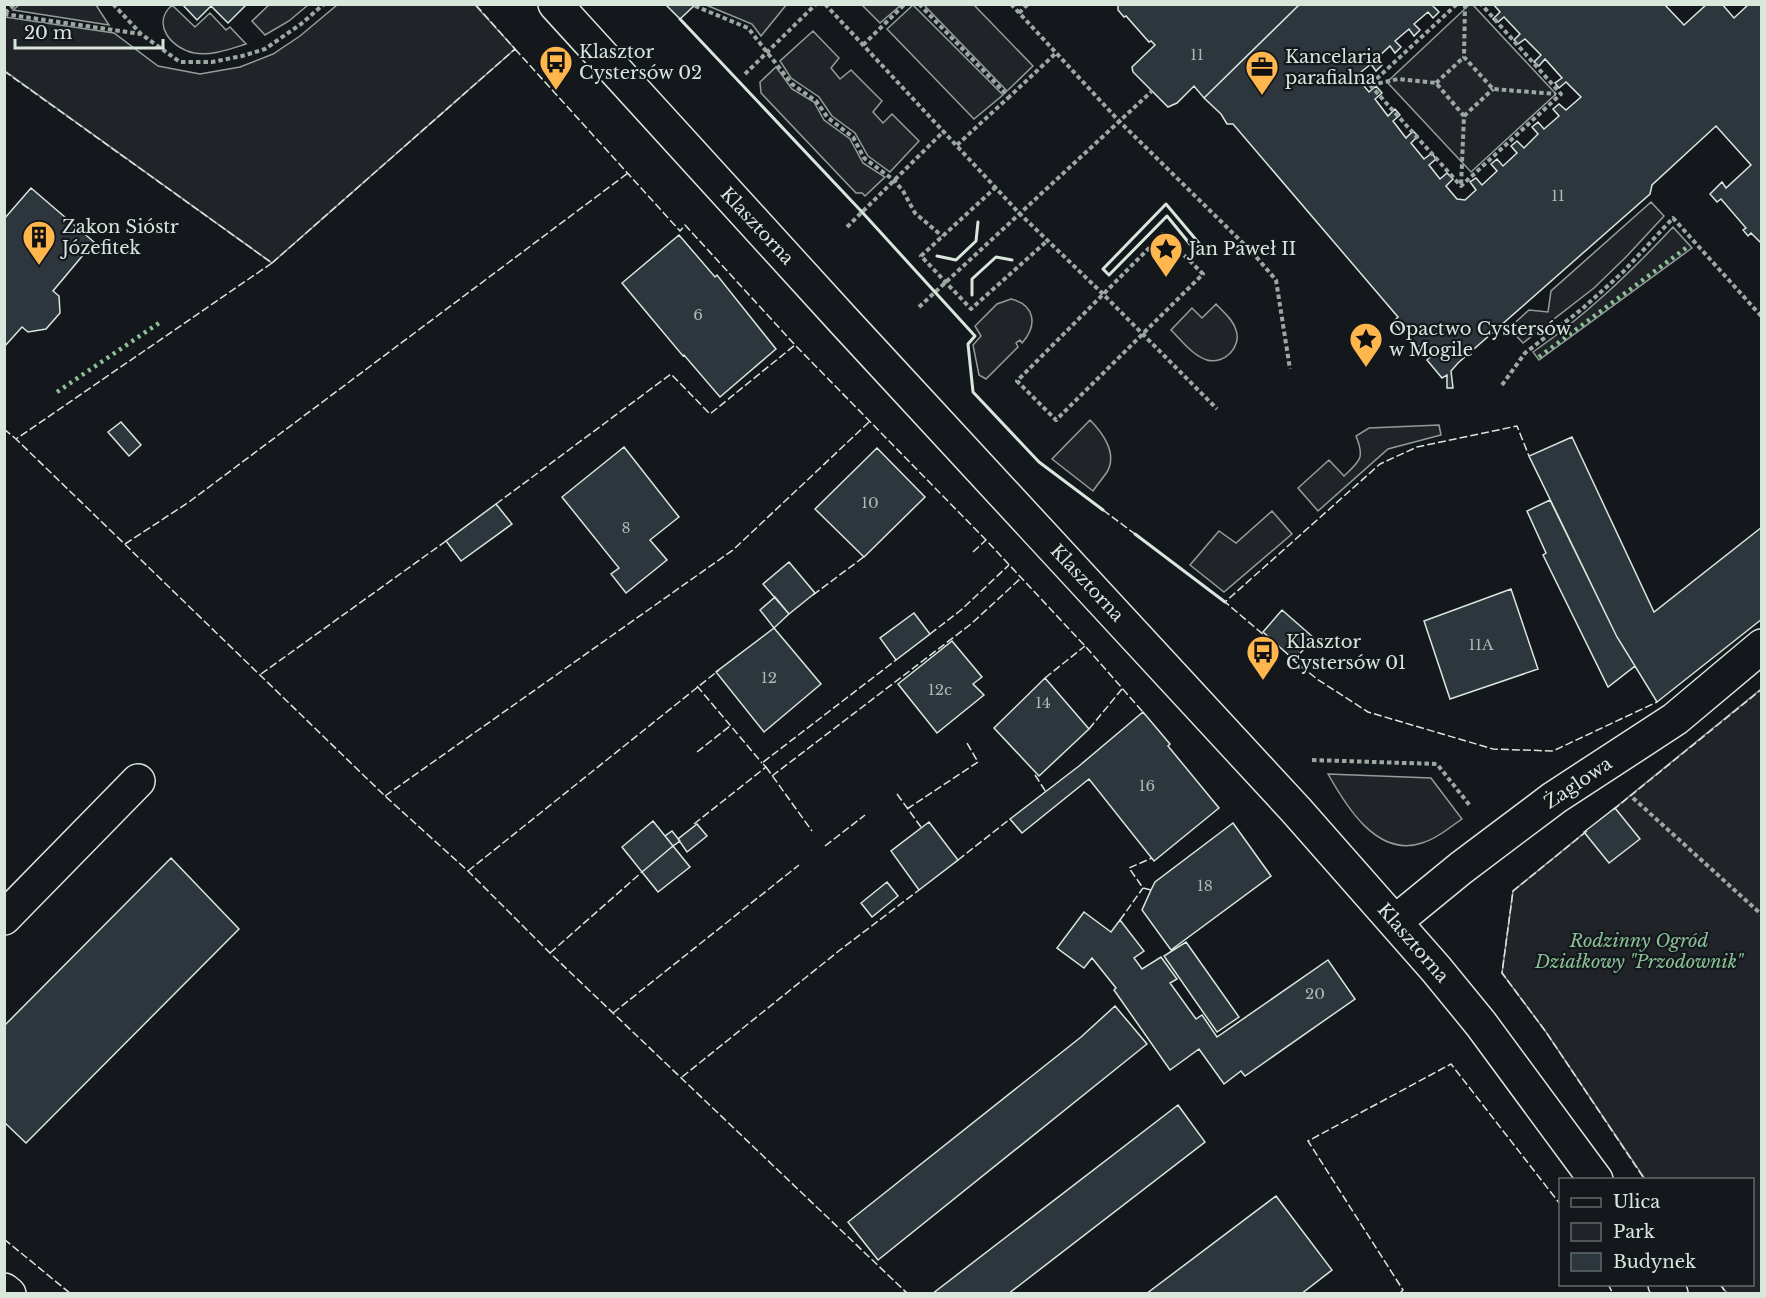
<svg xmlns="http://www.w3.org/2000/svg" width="1766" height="1298" font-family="'Libre Baskerville',serif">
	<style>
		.green { fill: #202428; stroke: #939e99; stroke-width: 1.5 }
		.building { fill: #2c363c; stroke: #d8e6dc; stroke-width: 1.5 }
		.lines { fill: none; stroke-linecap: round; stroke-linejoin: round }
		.minor-casing { stroke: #d8e6dc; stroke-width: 36 }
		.path { stroke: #9da8a2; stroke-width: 4; stroke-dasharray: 4.5 3; stroke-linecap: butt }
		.minor { stroke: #14181c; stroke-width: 33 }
		.hedge { stroke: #8ac095; stroke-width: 4.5; stroke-dasharray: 3 4.5; stroke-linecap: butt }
		.fence { stroke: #d8e6dc; stroke-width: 1.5; stroke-dasharray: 8 3; stroke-linecap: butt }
		.wall { stroke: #d8e6dc; stroke-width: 3 }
		.labels { text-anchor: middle; stroke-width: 4.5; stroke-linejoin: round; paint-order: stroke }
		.number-label { font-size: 15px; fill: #adbab4 }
		.poi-label { font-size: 18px; fill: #d8e6dc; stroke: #14181c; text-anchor: start }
		.street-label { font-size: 18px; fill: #d8e6dc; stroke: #14181c }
		.park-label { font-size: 18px; font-style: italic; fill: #8ac095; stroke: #14181c }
	</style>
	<rect width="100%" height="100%" fill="#14181c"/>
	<path class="green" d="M270 4H308V5L289 21 265 35 252 21Z
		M787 4 761 36 752 24 706 5Z
		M1470 4 1473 5 1556 94 1471 172 1387 82Z
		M19 5H96L109 25 13 10Z
		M172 5 195 27 210 13 226 30 230 27 246 44C230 49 212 56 194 53 171 48 151 24 172 5Z
		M337 5H475L515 49 272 263 5 71V17L114 33 158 66 200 74 240 67 273 54 300 36Z
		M862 5H901L880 23Z
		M913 5 1003 95 974 119 887 29Z
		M924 5H974L1033 66 1007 91Z
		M813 31 839 58 831 68 840 79 851 70 882 101 873 112 883 123 892 114 919 141 890 172 868 156 855 133 832 116 819 97 791 78 780 61Z
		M776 67 792 89 814 102 824 120 850 139 863 163 885 177 865 196 862 193H856L761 93 760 82Z
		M1651 202 1664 216 1626 257 1594 288 1523 343 1509 328 1529 310 1548 312 1551 291Z
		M1673 227 1692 248 1539 360 1533 352C1586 315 1629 274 1673 227Z
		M1011 299C1035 305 1038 325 1022 343L1020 340 1016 343 1018 347 986 379 979 375 973 345 981 336 975 326 997 304Z
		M1216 304C1223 312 1233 319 1236 330 1242 347 1224 365 1207 360 1193 356 1181 340 1171 330L1192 308 1202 318Z
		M1090 420C1102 432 1118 453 1107 472 1103 478 1097 485 1093 491L1052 459Z
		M1439 425 1441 435 1388 449 1318 511 1298 488 1329 460 1344 476C1360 461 1365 458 1356 436L1369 428Z
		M1272 511 1292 534 1224 592 1190 565 1219 531 1236 543Z
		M1761 689V1293H1727L1720 1285 1752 1284V1180L1645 1179 1546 1032 1502 973 1513 891Z
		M1328 774 1431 778 1462 819C1450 827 1437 839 1422 843 1377 858 1346 806 1328 774Z"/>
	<path class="building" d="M182 4H247L228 23 211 6 197 20Z
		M665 4H696L680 19Z
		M1118 4H1300L1204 98 1194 86 1177 103 1168 107 1133 72 1132 67 1155 45 1151 41 1149 42 1126 16 1124 17 1118 10Z
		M1300 4H1435L1433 6 1439 12 1433 18 1428 12 1414 24 1420 30 1414 36 1409 29 1395 41 1401 47 1395 53 1390 46 1376 59 1382 65 1376 71 1371 64 1356 76 1369 92 1376 86 1382 93 1375 99 1388 116 1395 109 1400 115 1393 121 1406 138 1413 131 1418 136 1411 143 1424 159 1432 153 1436 159 1429 165 1440 179 1447 173 1453 179 1446 186 1457 199 1465 200 1476 190 1470 182 1476 178 1482 185 1497 171 1491 164 1497 159 1503 166 1517 153 1511 146 1517 141 1524 148 1538 134 1532 127 1538 122 1544 129 1559 116 1553 109 1559 104 1566 110 1581 97 1566 82 1559 88 1555 83 1562 78 1545 59 1539 66 1534 62 1541 55 1525 39 1518 44 1514 40 1520 34 1504 17 1498 22 1493 19 1500 12 1493 4H1664L1684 25 1707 4H1722L1734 18 1749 4H1762V244L1751 233 1748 236 1743 230 1746 228 1721 199 1717 202 1710 194 1722 182 1726 188 1751 165 1716 126 1652 185 1650 194 1458 363 1451 371 1453 388H1447V375L1442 378 1427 360 1430 357 1419 346 1416 349 1409 340 1412 337 1404 328 1400 330 1393 322 1398 317 1233 124H1227L1221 114 1204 98Z
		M31 188 94 242 53 291 59 296 60 313 46 329 28 332 22 327 4 347V219Z
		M679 235 715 277 717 275 776 349 720 397 684 355 683 356 622 283Z
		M121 422 141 445 129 456 108 432Z
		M1572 437 1654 612 1762 527V619L1657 702 1617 637 1529 456Z
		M624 447 679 517 650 540 667 560 626 593 611 574 619 568 562 497Z
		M877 448 925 497 864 557 815 509Z
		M1550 500 1617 637 1635 666 1608 687 1543 555 1546 553 1527 511Z
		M496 504 512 524 461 561 446 541Z
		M789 562 815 593 789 614 763 584Z
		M1511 589 1538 669 1450 699 1424 621Z
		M775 597 789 614 774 628 760 610Z
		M1282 610 1314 638 1294 660 1263 632Z
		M914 613 930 634 896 660 880 638Z
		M774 628 821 684 764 732 716 672Z
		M952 641 982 677 973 684 984 695 937 733 898 684Z
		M1045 678 1089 729 1039 776 994 728Z
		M1143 712 1170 744 1168 746 1219 808 1154 861 1089 779 1022 833 1010 819 1079 766Z
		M1615 808 1640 839 1609 863 1584 832Z
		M653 821 673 846 642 872 622 847Z
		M929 822 958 860 919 890 891 851Z
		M1233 823 1271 876 1171 950 1142 910 1151 890 1155 882Z
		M697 824 707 836 687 852 678 839Z
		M672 831 680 841 673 846 665 836Z
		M673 846 690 867 658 892 642 872Z
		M171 858 239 929 26 1143 4 1122V1026Z
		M887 882 898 896 872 917 861 903Z
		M1084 912 1111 932 1120 920 1144 951 1134 958 1142 969 1161 957 1177 979 1170 983 1196 1019 1202 1015 1217 1037 1328 960 1355 999 1245 1076 1241 1071 1224 1084 1199 1049 1170 1070 1114 990 1116 988 1092 958 1084 968 1057 948Z
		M1186 942 1239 1017 1217 1032 1164 956Z
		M1115 1006 1147 1044 878 1260 848 1222 1081 1037Z
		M1178 1105 1205 1142 1008 1294H932Z
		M1276 1196 1332 1270 1301 1294H1146Z"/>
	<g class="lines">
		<defs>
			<path id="minor" d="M555 4 844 321 1296 810 1436 969 1481 1024 1596 1180
				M4 918 138 781
				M1395 922 1461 868 1554 798 1675 719 1762 646
				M1665 1284 1671 1294
				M4 1290 9 1294"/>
		</defs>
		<use href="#minor" class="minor-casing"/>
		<path class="path" d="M113 4 141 34 180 62H212L242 56 265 49 301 24 324 4
			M825 4 1019 213 1103 294 1217 409
			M919 4 1009 97 1056 53
			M1011 4 1119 121 1252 252 1276 280 1290 369
			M1465 4 1464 57 1493 89 1556 94
			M695 6 748 28 792 84 816 101 828 118 853 137 864 158 895 181 903 191 915 213 942 236
			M5 13 15 4
			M1019 13 1028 4
			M4 14 141 34
			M863 45 905 4
			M745 74 816 4
			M1436 83 1464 57
			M1371 84 1457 4
			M1370 85 1461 186 1561 94 1481 4
			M1371 85 1398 79 1436 83 1464 116 1461 186
			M1464 116 1493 89
			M957 145 1009 97
			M996 187 921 256 971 309 1047 241
			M847 227 944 131
			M1163 234 1203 274 1056 420 1017 381Z
			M919 307 1152 91
			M1502 385 1525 353 1582 309 1623 272 1673 218 1762 317
			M1312 760 1437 764 1471 807
			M1633 798 1762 915"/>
		<use href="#minor" class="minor"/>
		<path class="hedge" d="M1539 357 1686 248
			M57 392 159 323"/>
		<path class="fence" d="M515 49 680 231 685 225 795 345 986 540 1085 646 1143 712
			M4 71 272 263 515 49 475 4
			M272 263 16 439 385 796 468 871 550 953 908 1294
			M4 429 16 439
			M496 504 671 374 710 414 795 345
			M1103 510 1135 534
			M125 544 189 502 628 173
			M973 552 986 540
			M813 595 865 556
			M930 634 961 610 1009 565
			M1271 641 1225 602 1380 464 1417 447 1517 426 1529 456
			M1292 659 1317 679 1368 712 1493 749 1553 751 1657 702
			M261 674 446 541
			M1045 678 1085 646
			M697 686 762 763
			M1089 729 1122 689
			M697 752 730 726
			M766 767 812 831
			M1035 775 1046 792
			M772 776 971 624 1021 578
			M897 794 921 827
			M385 796 733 550 869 422
			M907 809 978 762 967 743
			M1613 810 1762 689
			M694 824 766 767 762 763 896 660
			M1587 831 1513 891 1502 973 1546 1032 1645 1180
			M825 846 865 815
			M958 860 1010 819
			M468 871 719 670
			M1151 890 1143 888 1129 868 1152 858
			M1120 920 1143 888
			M550 953 642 872
			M613 1013 799 865
			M682 1077 840 950 919 890
			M4 1239 71 1294
			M1608 1284 1613 1294
			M1720 1284 1727 1294
			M1399 1294 1403 1290 1308 1141 1451 1064 1560 1204"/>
		<path class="wall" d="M680 19 862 212 975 336 968 344 973 392 1039 462 1103 510
			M1166 204 1208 254H1198L1167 216 1109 275 1103 269Z
			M937 256 956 260 976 241 978 222
			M972 295V279L996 257 1012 260
			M1135 534 1225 602"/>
	</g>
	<defs>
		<symbol id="bus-pin" viewBox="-11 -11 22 30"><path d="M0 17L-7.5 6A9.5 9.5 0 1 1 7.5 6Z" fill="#ffb74d" stroke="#14181c"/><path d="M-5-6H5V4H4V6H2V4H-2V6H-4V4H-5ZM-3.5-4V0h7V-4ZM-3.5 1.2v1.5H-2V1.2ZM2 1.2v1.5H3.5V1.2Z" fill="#111"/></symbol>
		<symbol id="office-pin" viewBox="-11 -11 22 30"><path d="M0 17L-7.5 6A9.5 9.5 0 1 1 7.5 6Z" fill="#ffb74d" stroke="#14181c"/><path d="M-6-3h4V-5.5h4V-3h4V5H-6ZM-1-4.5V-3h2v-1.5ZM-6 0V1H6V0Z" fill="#111"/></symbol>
		<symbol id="building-pin" viewBox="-11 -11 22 30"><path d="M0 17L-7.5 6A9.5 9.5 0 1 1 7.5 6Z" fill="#ffb74d" stroke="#14181c"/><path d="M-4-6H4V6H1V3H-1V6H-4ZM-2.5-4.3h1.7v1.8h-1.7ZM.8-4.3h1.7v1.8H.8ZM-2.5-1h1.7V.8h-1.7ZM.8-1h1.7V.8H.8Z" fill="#111"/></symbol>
		<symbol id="sight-pin" viewBox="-11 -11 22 30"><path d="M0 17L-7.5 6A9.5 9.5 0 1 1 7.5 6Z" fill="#ffb74d" stroke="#14181c"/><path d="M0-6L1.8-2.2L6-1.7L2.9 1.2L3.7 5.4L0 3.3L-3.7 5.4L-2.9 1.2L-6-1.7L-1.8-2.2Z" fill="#111"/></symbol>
	</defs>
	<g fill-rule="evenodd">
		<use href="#bus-pin" x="537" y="43" width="38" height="52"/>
		<use href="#office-pin" x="1243" y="48" width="38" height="52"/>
		<use href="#building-pin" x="20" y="218" width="38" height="52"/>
		<use href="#sight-pin" x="1147" y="230" width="38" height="52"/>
		<use href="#sight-pin" x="1347" y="320" width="38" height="52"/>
		<use href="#bus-pin" x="1244" y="633" width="38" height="52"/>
	</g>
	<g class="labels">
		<g class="number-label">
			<text x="1197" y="60">11</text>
			<text x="1558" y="201">11</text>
			<text x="698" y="320">6</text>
			<text x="870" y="508">10</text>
			<text x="626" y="533">8</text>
			<text x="1481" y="650">11A</text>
			<text x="769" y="683">12</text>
			<text x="940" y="695">12c</text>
			<text x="1043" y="708">14</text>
			<text x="1147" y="791">16</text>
			<text x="1205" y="891">18</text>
			<text x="1315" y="999">20</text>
		</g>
		<g class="poi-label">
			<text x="579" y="58">Klasztor<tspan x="579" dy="21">Cystersów 02</tspan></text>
			<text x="1285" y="63">Kancelaria<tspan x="1285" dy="21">parafialna</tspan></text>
			<text x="62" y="233">Zakon Sióstr<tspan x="62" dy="21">Józefitek</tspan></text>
			<text x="1189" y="255">Jan Paweł II</text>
			<text x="1389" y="335">Opactwo Cystersów<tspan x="1389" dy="21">w Mogile</tspan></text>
			<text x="1286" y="648">Klasztor<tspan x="1286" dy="21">Cystersów 01</tspan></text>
		</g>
		<g class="street-label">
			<text transform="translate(757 226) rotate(47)" y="6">Klasztorna</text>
			<text transform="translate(1087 583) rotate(47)" y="6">Klasztorna</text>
			<text transform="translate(1578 783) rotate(-34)" y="6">Żaglowa</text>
			<text transform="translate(1413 943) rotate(49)" y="6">Klasztorna</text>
		</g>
		<g class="park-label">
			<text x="1639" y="947">Rodzinny Ogród<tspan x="1639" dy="21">Działkowy "Przodownik"</tspan></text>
		</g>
	</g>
	<rect width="1766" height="1298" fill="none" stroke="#d8e6dc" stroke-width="12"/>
	<rect x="1559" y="1178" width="195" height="108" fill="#14181c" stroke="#626a69" stroke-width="1.5"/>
	<rect x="1571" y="1198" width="30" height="9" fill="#14181c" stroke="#626a69" stroke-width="1.5"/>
	<text x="1613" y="1208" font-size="18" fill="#d8e6dc">Ulica</text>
	<rect x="1571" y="1223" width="30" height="18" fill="#202428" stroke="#626a69" stroke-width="1.5"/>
	<text x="1613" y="1238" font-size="18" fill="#d8e6dc">Park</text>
	<rect x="1571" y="1253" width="30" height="18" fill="#2c363c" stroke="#626a69" stroke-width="1.5"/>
	<text x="1613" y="1268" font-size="18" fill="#d8e6dc">Budynek</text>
	<path d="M15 39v9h148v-9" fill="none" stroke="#d8e6dc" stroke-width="3"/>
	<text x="24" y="39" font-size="18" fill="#d8e6dc" stroke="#14181c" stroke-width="4.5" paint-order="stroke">20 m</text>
</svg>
